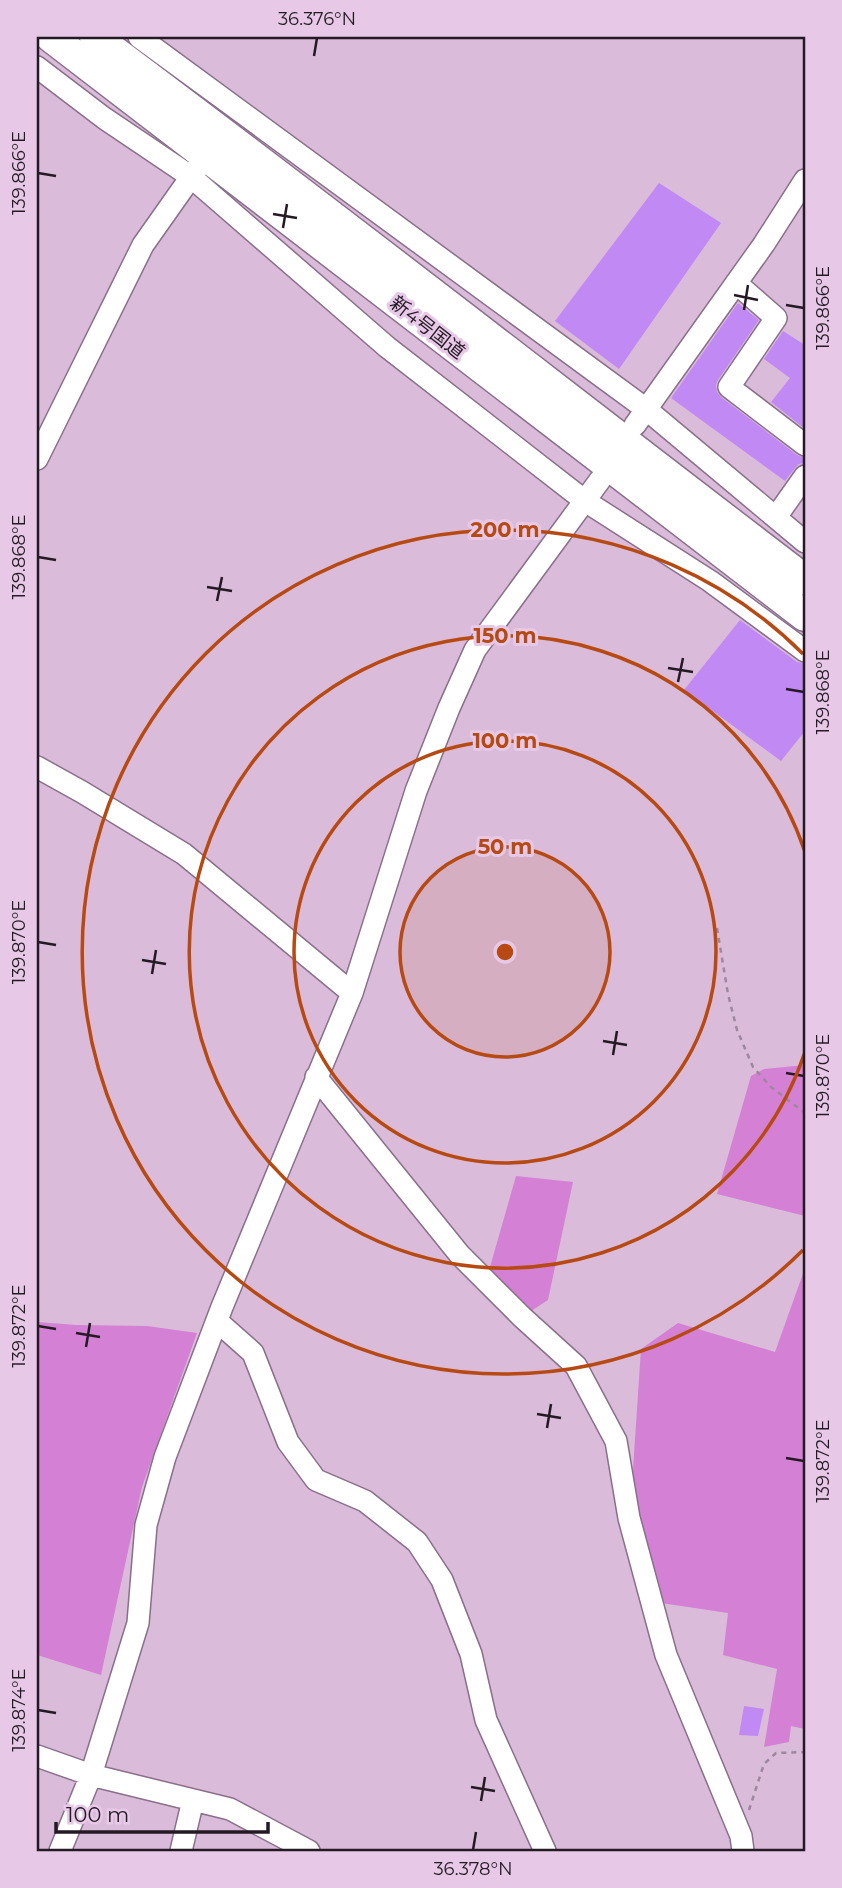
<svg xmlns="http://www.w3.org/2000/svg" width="842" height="1888" font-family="Montserrat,'Noto Sans JP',sans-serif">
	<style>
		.green { fill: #d480d5 }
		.building { fill: #c089f3 }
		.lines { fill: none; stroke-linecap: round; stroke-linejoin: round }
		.minor-casing { stroke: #8a6f8a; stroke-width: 24 }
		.highway-casing { stroke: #8a6f8a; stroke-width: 33 }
		.path { stroke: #9e879e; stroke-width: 2.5; stroke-dasharray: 5 5; stroke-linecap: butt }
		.minor { stroke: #fff; stroke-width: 21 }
		.highway { stroke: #fff; stroke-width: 30 }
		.ticks { fill: none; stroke: #241a24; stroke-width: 2.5 }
		.ring { fill: none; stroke: #b74912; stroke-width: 3.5 }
		.labels { text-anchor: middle; stroke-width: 6; stroke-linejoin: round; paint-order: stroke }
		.street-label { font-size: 19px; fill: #241a24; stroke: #e7c9e7 }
		.centre { fill: #b74912; stroke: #e7c9e7; stroke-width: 3.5 }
		.ring-label { font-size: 21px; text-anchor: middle; font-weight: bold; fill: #b74912; stroke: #e7c9e7; stroke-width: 6; stroke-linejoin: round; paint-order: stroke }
		.neatline { fill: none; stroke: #241a24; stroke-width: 2.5 }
		.ticks-label { font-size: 18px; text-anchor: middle; fill: #241a24 }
	</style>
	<rect width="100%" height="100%" fill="#dabcda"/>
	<path class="green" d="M805 1065V1216L717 1194 751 1076 764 1069Z
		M516 1176 573 1182 548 1300 522 1317 486 1281Z
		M805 1268V1729L791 1726 789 1742 764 1747 777 1669 723 1655 728 1613 661 1603 632 1484 641 1349 678 1323 775 1352Z
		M37 1322 77 1325 147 1326 197 1333 142 1487 101 1675 37 1655Z"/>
	<path class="building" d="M659 183 721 223 619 369 555 321Z
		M738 303 759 320 718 380 716 385 717 392 721 397 797 455 805 458V463L799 464 795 468 785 481 671 398Z
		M783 331 805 345V429L771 402 790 378 764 359Z
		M740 620 797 662 805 664V731L781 761 684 690Z
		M744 1706 764 1709 758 1736 739 1735Z"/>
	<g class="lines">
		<defs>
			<path id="minor" d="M139 37 646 409 805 542
				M37 67 104 118 190 176 387 347 585 501 710 581 805 651
				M736 283 776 318 729 387 805 445
				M635 425 764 244 805 180
				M37 459 143 245 198 167
				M776 517 805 476
				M37 767 82 792 184 854 352 993
				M316 1077 460 1255 522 1317 576 1366 616 1441 629 1518 666 1655 741 1836 743 1851
				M217 1321 253 1353 288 1442 316 1480 365 1501 417 1542 442 1580 471 1654 486 1720 545 1851
				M37 1756 91 1775 230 1809 309 1851
				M60 1851 91 1775 138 1623 146 1525 165 1457 222 1307 352 993 416 791 449 708 475 650 600 480
				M181 1851 193 1800"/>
			<path id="highway" d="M51 37 805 616
				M95 37C334 215 568 399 805 580"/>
		</defs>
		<use href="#minor" class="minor-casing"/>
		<use href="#highway" class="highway-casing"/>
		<path class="path" d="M717 928 728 994 737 1030 753 1067 771 1087 805 1113
			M749 1810 764 1764 776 1753 805 1752"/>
		<use href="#minor" class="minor"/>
		<use href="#highway" class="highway"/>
	</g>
	<path class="ticks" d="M314 56 317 38M38 173 56 176M273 214 297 218M283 228 287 204M734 295 758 300M786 305 804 308M744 310 748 285M38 557 56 560M207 587 232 591M217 601 222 577M668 668 693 672M678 682 683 658M786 689 804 692M38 942 56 945M142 960 166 964M152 974 156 950M603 1041 627 1045M613 1055 617 1031M786 1073 804 1076M38 1326 56 1329M76 1333 100 1337M86 1347 90 1323M537 1414 561 1418M547 1428 551 1404M786 1458 804 1461M38 1710 56 1713M471 1787 495 1791M481 1801 485 1777M473 1850 476 1832"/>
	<circle cx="505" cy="952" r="105" fill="#b74912" fill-opacity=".12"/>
	<g class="ring">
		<circle cx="505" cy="952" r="105"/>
		<circle cx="505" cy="952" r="211"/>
		<path d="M805 1052A316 316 0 1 1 805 852"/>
		<path d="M803 1250A422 422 0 1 1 803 654"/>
	</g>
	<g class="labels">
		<g class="street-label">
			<text transform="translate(428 327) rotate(38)" y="7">新4号国道</text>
		</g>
	</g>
	<circle cx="505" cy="952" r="10" class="centre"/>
	<g class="ring-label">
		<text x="505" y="537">200 m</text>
		<text x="505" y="643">150 m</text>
		<text x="505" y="748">100 m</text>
		<text x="505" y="854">50 m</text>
	</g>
	<rect width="842" height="1888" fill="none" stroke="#e7c9e7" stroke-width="77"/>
	<path d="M56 1822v10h212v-10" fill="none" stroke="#241a24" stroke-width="3.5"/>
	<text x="66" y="1822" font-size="21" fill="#241a24" stroke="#e7c9e7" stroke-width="5" paint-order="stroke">100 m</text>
	<rect x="38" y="38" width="766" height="1812" class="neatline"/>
	<g class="ticks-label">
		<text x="317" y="25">36.376°N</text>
		<text transform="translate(19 173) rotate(-90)" y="6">139.866°E</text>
		<text transform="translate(823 308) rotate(-90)" y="6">139.866°E</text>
		<text transform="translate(19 557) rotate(-90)" y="6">139.868°E</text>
		<text transform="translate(823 692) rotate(-90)" y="6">139.868°E</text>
		<text transform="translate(19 942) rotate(-90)" y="6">139.870°E</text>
		<text transform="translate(823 1076) rotate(-90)" y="6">139.870°E</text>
		<text transform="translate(19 1326) rotate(-90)" y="6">139.872°E</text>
		<text transform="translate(823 1461) rotate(-90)" y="6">139.872°E</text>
		<text transform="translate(19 1710) rotate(-90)" y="6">139.874°E</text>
		<text x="473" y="1875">36.378°N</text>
	</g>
</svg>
